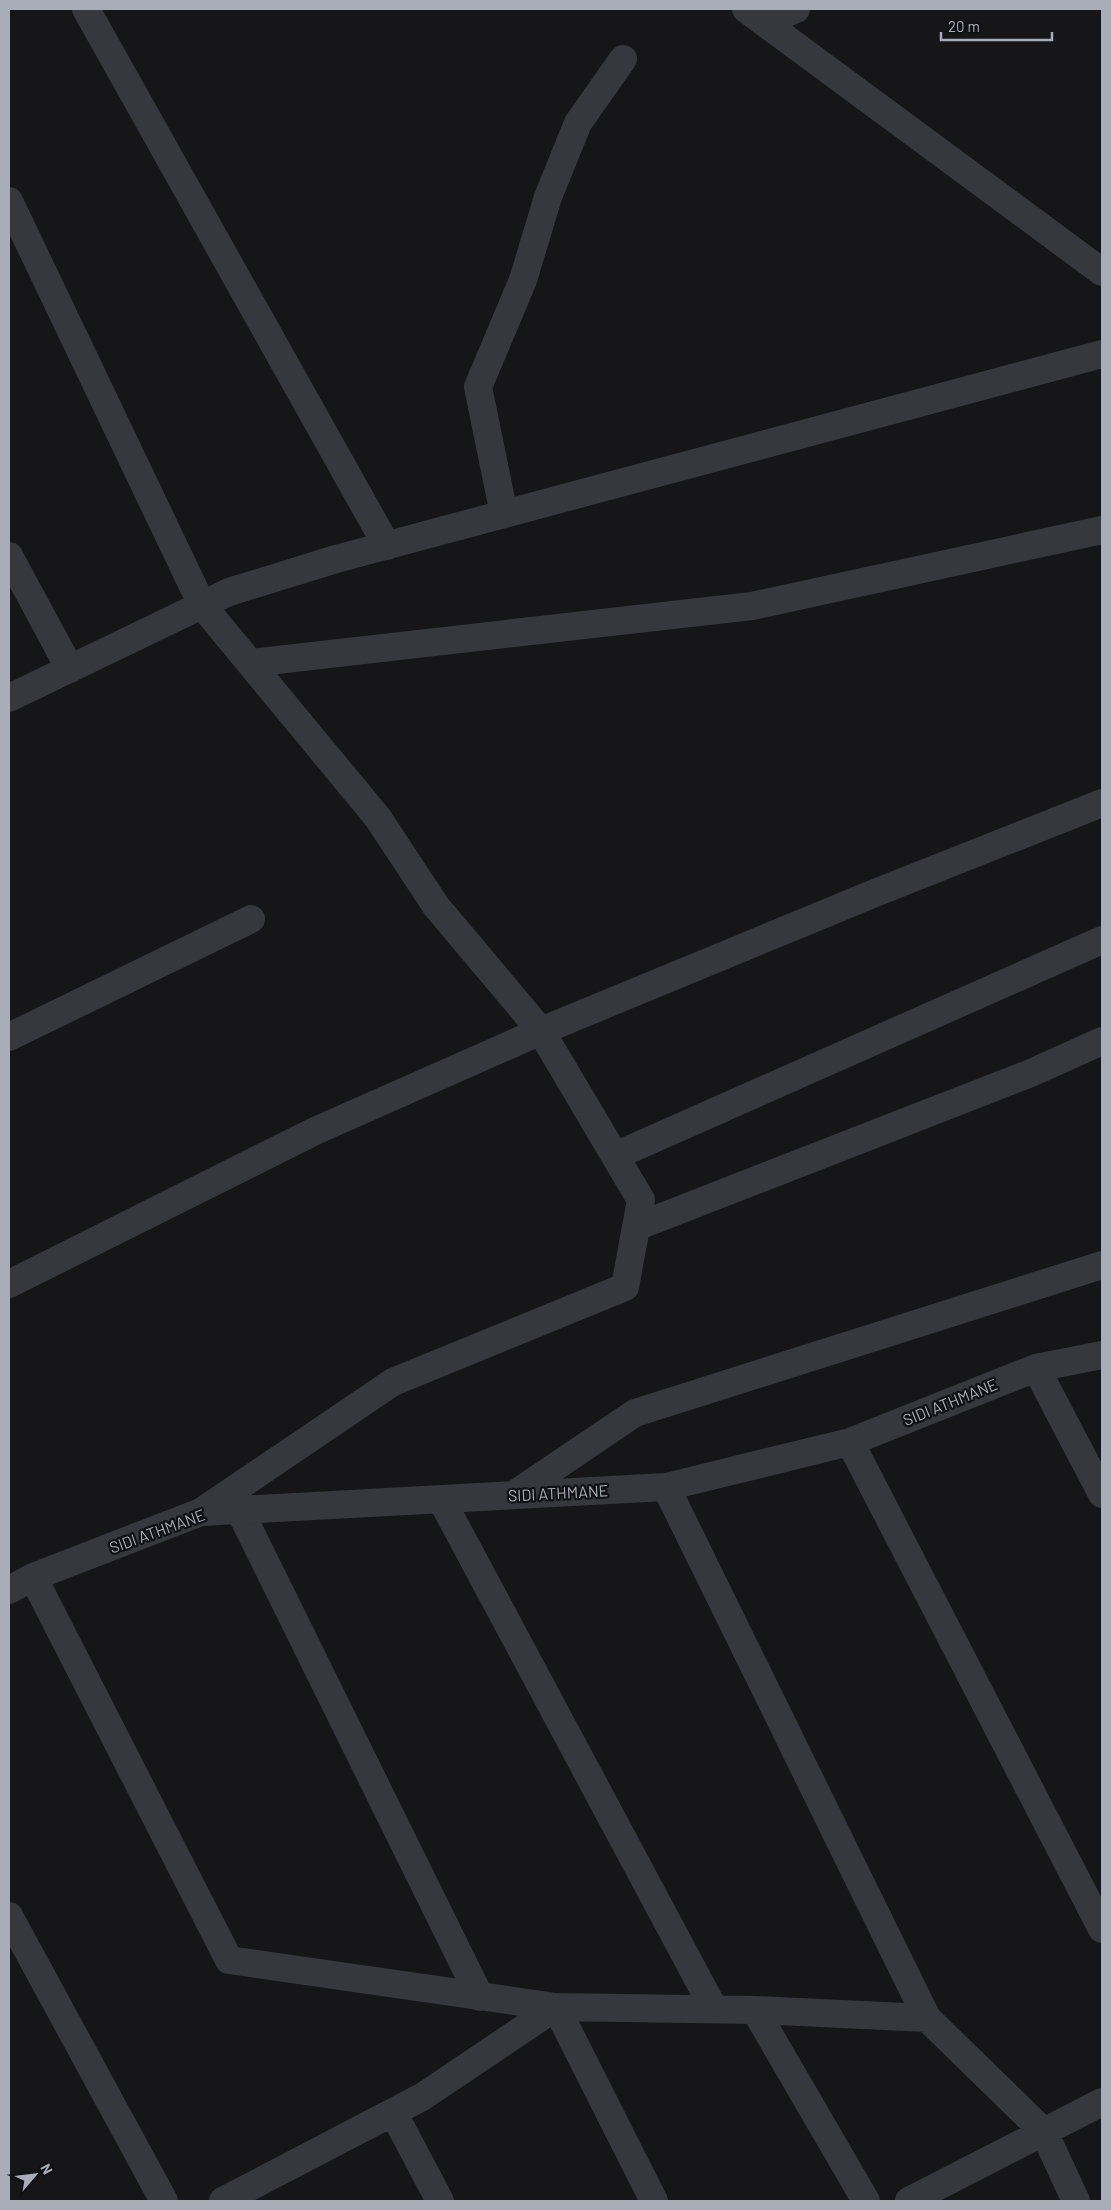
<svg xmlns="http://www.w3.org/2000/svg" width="1111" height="2210" font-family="Barlow,sans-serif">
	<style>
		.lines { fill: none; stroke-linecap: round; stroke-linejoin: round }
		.minor { stroke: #37383d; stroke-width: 28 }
		.labels { text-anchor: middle; stroke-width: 4.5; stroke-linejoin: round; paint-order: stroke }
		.street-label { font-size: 16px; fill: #a8adb8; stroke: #111113 }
	</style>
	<rect width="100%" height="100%" fill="#161618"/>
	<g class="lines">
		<path class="minor" d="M86 9 387 546
			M746 9 1102 272
			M765 23 796 9
			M9 201 202 605 378 818 436 906 541 1031 875 893 1102 803
			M504 514 478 387 523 280 548 197 578 123 623 59
			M9 556 70 669
			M250 663 752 606 1102 530
			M9 698 229 592 336 559 1102 354
			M9 1037 251 919
			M615 1156 1102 940
			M636 1227 1031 1073 1102 1041
			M9 1284 315 1131 541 1031 641 1200 625 1287 393 1382 201 1512
			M1036 1368 1102 1494
			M850 1442 1102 1929
			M666 1487 927 2018 1044 2132 1076 2201
			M515 1494 635 1413 1102 1265
			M441 1499 714 2009
			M240 1511 480 1997
			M33 1577 229 1960 556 2007 755 2010 927 2018
			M9 1590 33 1577 201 1512 666 1487 850 1442 1036 1368 1102 1355
			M9 1916 164 2201
			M755 2010 866 2201
			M393 2112 440 2201
			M223 2201 422 2097 556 2007 654 2201
			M909 2201 1102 2102"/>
	</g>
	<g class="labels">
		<g class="street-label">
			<text transform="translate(950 1402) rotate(-22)" y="6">SIDI ATHMANE</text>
			<text transform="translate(558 1493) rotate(-3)" y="6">SIDI ATHMANE</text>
			<text transform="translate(157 1531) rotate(-20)" y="6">SIDI ATHMANE</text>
		</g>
	</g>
	<rect width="1111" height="2210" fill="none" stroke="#a8adb8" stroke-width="20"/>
	<g transform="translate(35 2175) rotate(62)" stroke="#111113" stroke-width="4" paint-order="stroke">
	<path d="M0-4L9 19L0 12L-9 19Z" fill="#a8adb8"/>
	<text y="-8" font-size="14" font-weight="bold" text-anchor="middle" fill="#a8adb8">N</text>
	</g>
	<path d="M941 32v8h111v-8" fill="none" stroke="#a8adb8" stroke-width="2.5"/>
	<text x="948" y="32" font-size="15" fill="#a8adb8" stroke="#111113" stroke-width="4" paint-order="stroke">20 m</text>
</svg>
